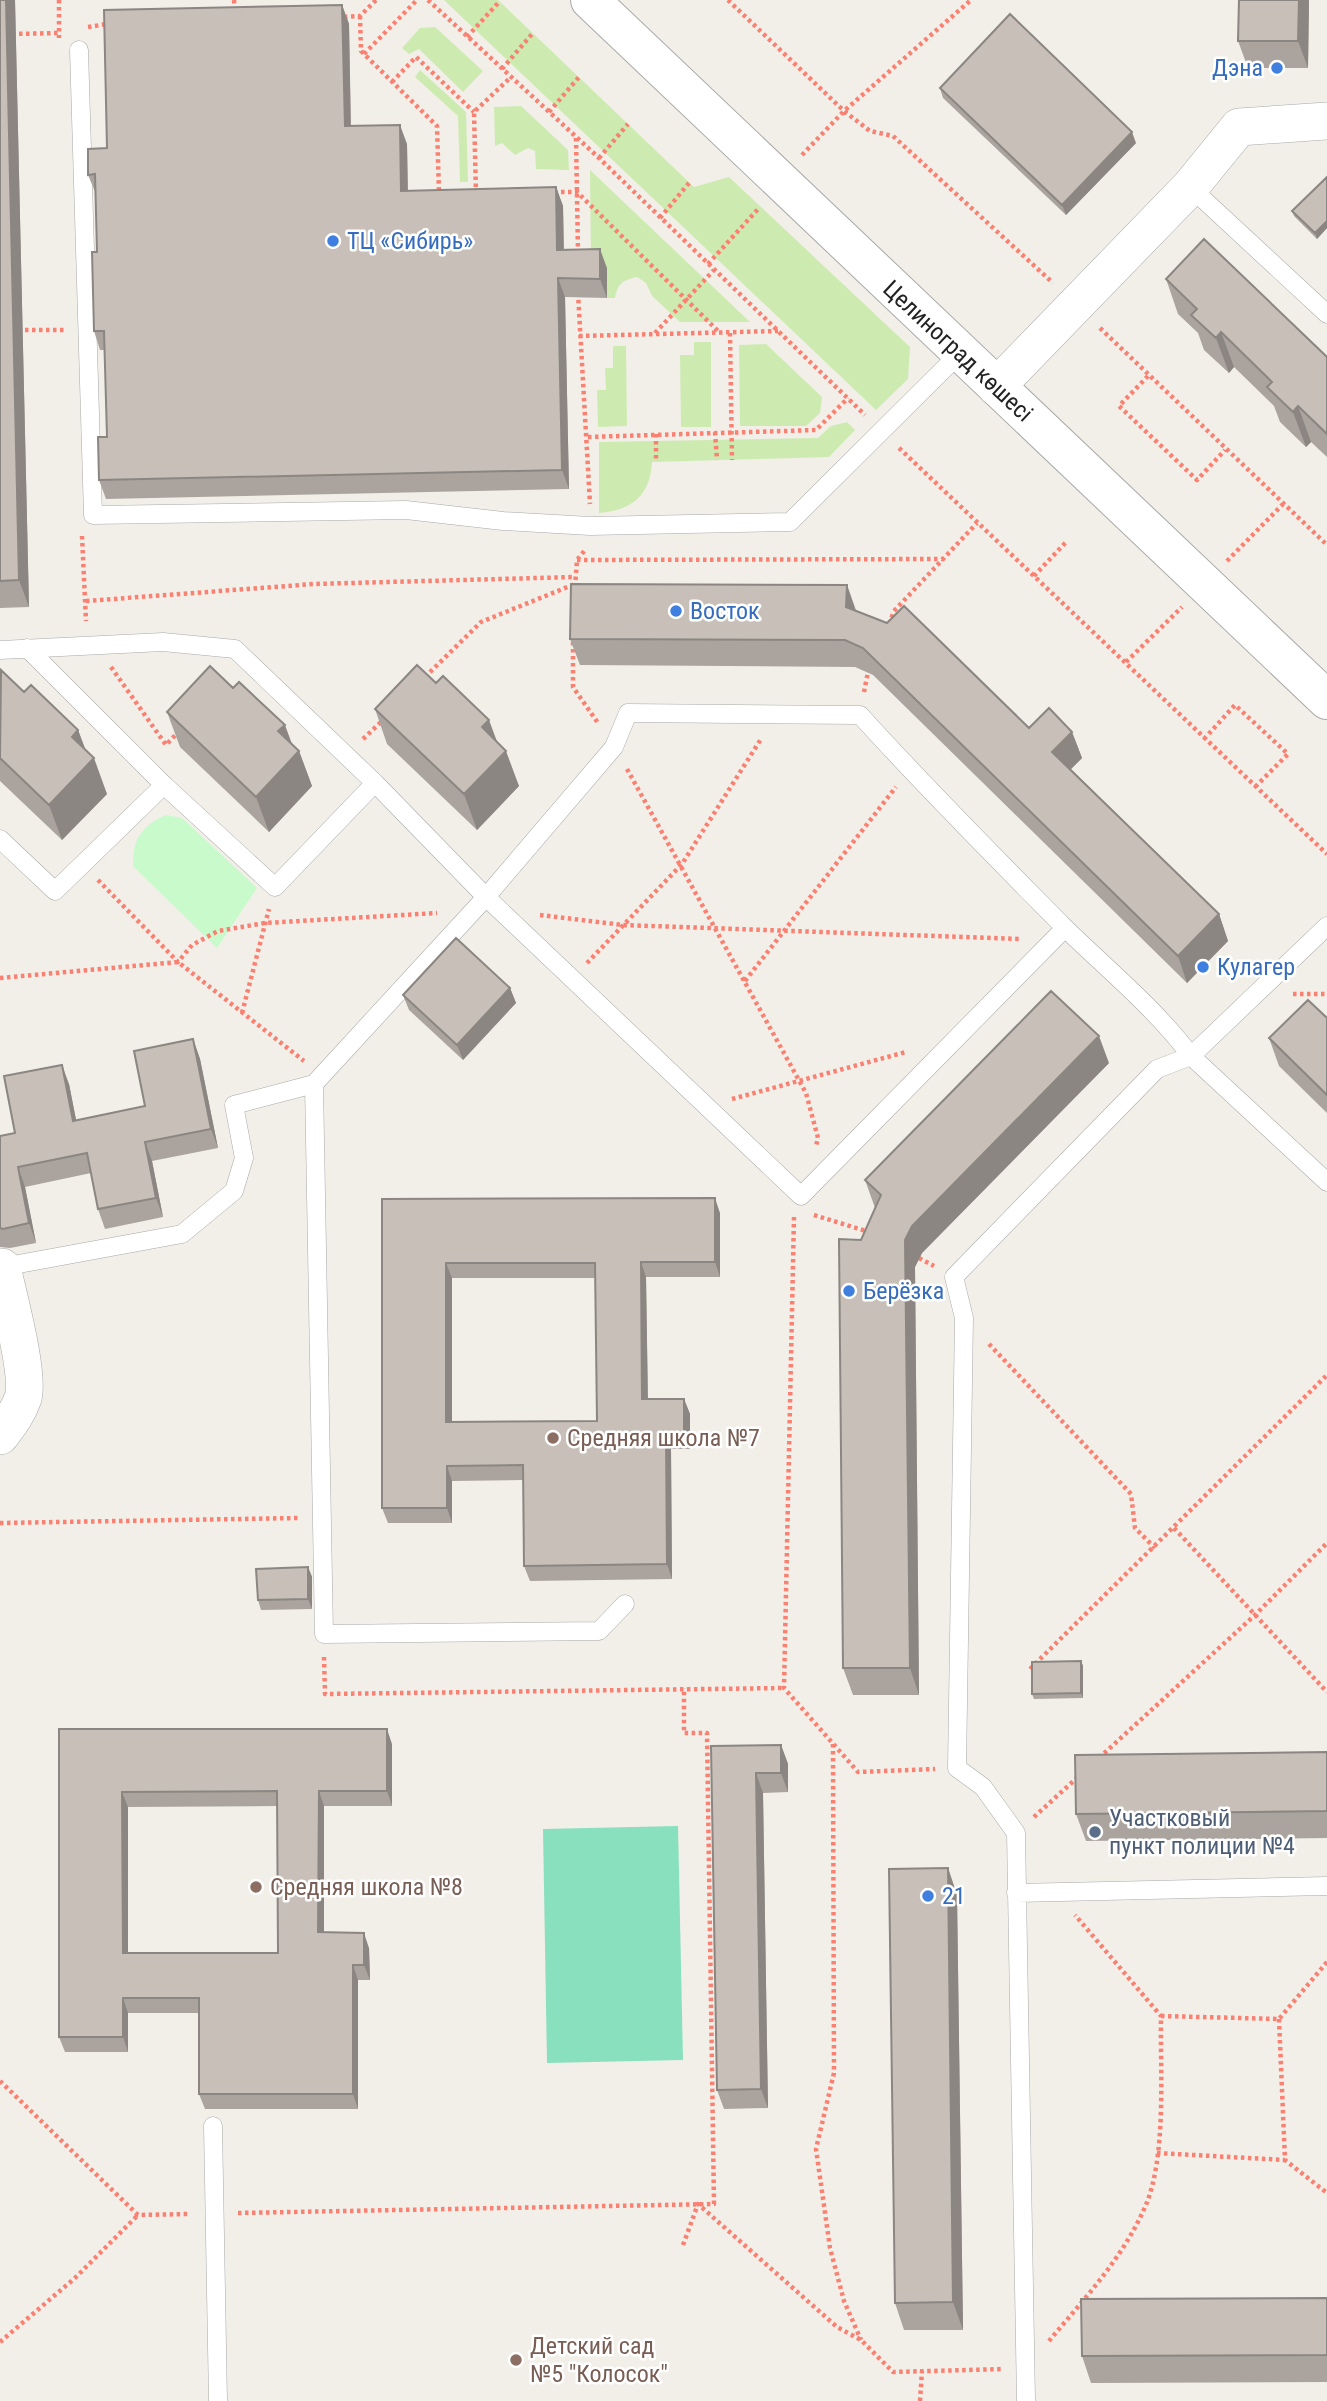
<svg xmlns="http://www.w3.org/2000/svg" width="1327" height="2401" font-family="'Roboto Condensed',sans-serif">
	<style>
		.grass { fill: #cdebb0 }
		.park { fill: #c8facc }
		.pitch { fill: #88e0be }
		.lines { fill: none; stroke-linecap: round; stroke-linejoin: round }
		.service-casing { stroke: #a9a9a9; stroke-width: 19 }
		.minor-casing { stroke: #a9a9a9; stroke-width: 38 }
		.tertiary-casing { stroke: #a9a9a9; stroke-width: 40 }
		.path { stroke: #fa8072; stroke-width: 4.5; stroke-dasharray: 3.5 3.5; stroke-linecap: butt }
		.service { stroke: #fff; stroke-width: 18 }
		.minor { stroke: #fff; stroke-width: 37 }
		.tertiary { stroke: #fff; stroke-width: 38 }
		.wall { fill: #aba49e; fill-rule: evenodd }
		.shaded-wall { fill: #8b8681 }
		.building { fill: #c7bfb8; stroke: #8b8681; stroke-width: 2; fill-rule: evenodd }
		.shop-dot { fill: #3f7fe0; stroke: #fff; stroke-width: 2.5 }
		.education-dot { fill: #8d6e63; stroke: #fff; stroke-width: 2.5 }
		.service-dot { fill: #5c6f8a; stroke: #fff; stroke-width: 2.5 }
		.labels { text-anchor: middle; stroke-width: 5; stroke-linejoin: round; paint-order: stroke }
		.shop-label { font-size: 24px; fill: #366cbe; stroke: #fff; text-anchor: start }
		.street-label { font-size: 24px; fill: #222; stroke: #fff }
		.education-label { font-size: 24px; fill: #785e54; stroke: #fff; text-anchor: start }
		.service-label { font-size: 24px; fill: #4e5e75; stroke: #fff; text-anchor: start }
	</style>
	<rect width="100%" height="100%" fill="#f2efe9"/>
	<path class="grass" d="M444 0H498L694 187 729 177 910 347 908 379 876 410Z
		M435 27 483 71 463 92 419 49 409 54 402 48 420 28Z
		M420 70 466 112 468 182H460L458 116 415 77Z
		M521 106 568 150 569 170 536 169 535 151 528 148 515 155 502 143 495 146 494 107Z
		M590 170 750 322H680L652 296 646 283 637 277C623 280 618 283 615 298H607L591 268Z
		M694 342H711V427H681L680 355H694Z
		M766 344 822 397 820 413 806 426H740L739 345Z
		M613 346H626L627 426 598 427 597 390H606L605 368H613Z
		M847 422 855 430 829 457 652 462C650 496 632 510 599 513V442L818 438 831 426Z"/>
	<path class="park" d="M166 815 182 818 257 888 217 948 133 866C132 840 142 825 166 815Z"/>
	<path class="pitch" d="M678 1826 683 2060 547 2063 543 1829Z"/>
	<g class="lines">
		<defs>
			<path id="service" d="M79 50 93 515 406 510 503 521 590 526 790 522 960 353
				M1190 187 1327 314
				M27 648 164 785
				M0 650 163 642 235 649 375 783
				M0 839 55 891 164 785 275 887 375 783 486 897 614 747 628 713 860 715C926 788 995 857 1064 927 1107 969 1155 1008 1191 1056L1327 926
				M2 1267 182 1234 234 1191 244 1158 234 1105 314 1084
				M625 1604 599 1631 324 1634 314 1084 486 897 801 1196 1065 928
				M1016 1893 1327 1886
				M213 2126 218 2401
				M1026 2401 1016 1833 983 1787 957 1768 964 1318 954 1277 1157 1069 1191 1056 1327 1182"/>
			<path id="minor" d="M996 387 1190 187 1239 127 1327 121
				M0 1436C9 1424 18 1413 23 1398 30 1375 8 1295 2 1267"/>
			<path id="tertiary" d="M590 0 1327 700"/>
		</defs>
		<use href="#service" class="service-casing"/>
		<use href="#minor" class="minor-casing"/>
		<use href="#tertiary" class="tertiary-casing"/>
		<path class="path" d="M59 0V38
			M234 0 235 13
			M428 0 599 158 865 415
			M728 0 844 111 870 131 893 136 1053 283
			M360 16 361 51 437 126 439 193
			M344 17 360 16 376 0
			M88 27 107 24
			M12 34 59 33
			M467 37 499 2
			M364 54 417 0
			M502 69 532 34
			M392 82 416 57 474 112
			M549 112 579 77
			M576 138 578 252
			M802 155 844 111 971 0
			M599 158 628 124
			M554 192H577L720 333
			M476 194 474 112 511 77
			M660 218 689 183
			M708 264 759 208
			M578 293 590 504
			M1100 328 1327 545
			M18 330H66
			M655 333 714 270
			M730 333 732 460
			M579 336 778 331
			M1148 376 1119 406 1197 480 1225 450
			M715 432 717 460
			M656 434V462
			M588 437 816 430 848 398
			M899 448 1327 854
			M82 536 86 621
			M577 560 944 559
			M1227 561 1283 504
			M1034 576 1067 541
			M575 587 577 560 585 550
			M86 601 314 584 575 577
			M889 624 894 611 977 523
			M573 642V687L598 723
			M1126 662 1182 607
			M111 667 166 745 179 731
			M425 677 481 622 575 584
			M864 692 868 672
			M363 739 382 721
			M1204 739 1235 705 1288 754 1255 787
			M627 769 806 1093 818 1138 816 1146
			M98 880 178 962 192 945 218 931 265 923 437 913
			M540 915 623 925 1020 939
			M587 963 682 864 761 739
			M0 978 178 962 304 1061
			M745 981 896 787
			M1293 994H1327
			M242 1013 269 909
			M732 1099 906 1052
			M814 1215 869 1232
			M794 1217 784 1688 858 1772 935 1769
			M919 1258 934 1266
			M989 1344 1131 1494 1135 1528 1155 1548
			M0 1523 298 1518
			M1174 1528 1327 1692
			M324 1657 325 1694 784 1688
			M1030 1669 1327 1375
			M833 1744 834 2073 816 2149 830 2248 844 2301 861 2340
			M1099 1758 1255 1615 1327 1543
			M1034 1817 1079 1776
			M1161 2016 1279 2019 1327 1962
			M1279 2019 1285 2160 1327 2193
			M0 2081 138 2215 190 2214
			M1157 2153 1285 2160
			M238 2213 714 2204 707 1733H684V1688
			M683 2245 698 2204 837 2327 861 2340 893 2372 1004 2369
			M1049 2341C1084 2299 1123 2258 1145 2207 1167 2157 1160 2071 1161 2016L1075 1915
			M0 2342 75 2278 138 2215
			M920 2401 922 2371"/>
		<use href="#service" class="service"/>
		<use href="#minor" class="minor"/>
		<use href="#tertiary" class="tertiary"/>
	</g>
	<path class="wall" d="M0 0H15L29 607 0 608Z
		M1239 0H1309L1308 68H1248L1238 41Z
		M342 5 349 24 351 126 407 144 408 191 556 187 563 206 564 249 607 268V298L565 297 569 489 106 499 99 480 107 437 105 350H100L94 331 97 252 96 194 88 175 107 148Z
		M940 88 1136 143 1066 215 943 98Z
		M1327 177V228L1317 239 1294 216 1292 211Z
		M1166 279 1327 357V457L1311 442 1306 447 1280 422 1274 406 1234 367 1229 373 1204 350 1198 333 1178 314Z
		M847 585 856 610 1029 728 1072 732 1082 758 1071 769 1219 914 1228 941 1187 983 873 675 855 667 580 665 570 639Z
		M0 671 24 692 78 730 86 751 107 794 62 840 0 781Z
		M436 683 497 742 519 786 477 830 387 744 375 709Z
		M233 688 299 751 312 786 269 832 180 747 167 712Z
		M510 988 516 1003 463 1060 409 1010 403 995Z
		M1327 1018V1113L1279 1066 1269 1038Z
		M193 1039 200 1059 218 1148 152 1161 163 1217 105 1229 98 1209 91 1173 25 1187 36 1243 10 1248 0 1247V1136L15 1133 69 1084 76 1120 145 1106Z
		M1109 1063 922 1253 915 1267 919 1695H853L843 1668 861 1240 875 1208 865 1180Z
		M382 1199 720 1213V1277H646L648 1399H684L690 1414V1449H671L672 1579 530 1581 524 1566 523 1480 452 1481V1523H388L382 1508ZM452 1278H595L597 1421 452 1422Z
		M308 1567 312 1577V1609L261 1610 258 1600Z
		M1081 1661 1083 1666V1698L1034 1699 1032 1694Z
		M59 1729 392 1744V1806H324V1932L369 1948 370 1980H358V2109H205L199 2094V2013H128V2052H65L59 2037ZM277 1806 278 1953H128V1807Z
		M781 1745 788 1764V1792L763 1793 768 2108 724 2109 717 2090 711 1746Z
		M1327 1752V1838L1086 1841 1076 1814Z
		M948 1868 957 1895 963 2330H904L895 2303Z
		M1327 2298V2382L1091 2383 1082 2356Z"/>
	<path class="shaded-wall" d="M6 0H15L29 607 19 580Z
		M1299 0H1309L1308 68 1298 41Z
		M342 5 349 24 351 145 345 126Z
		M400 125 407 144 408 210 401 191Z
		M1132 132 1136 143 1066 215 1062 205Z
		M556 187 563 206 564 269 557 250Z
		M1327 221V228L1317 239 1315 233Z
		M600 249 607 268V298L600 279Z
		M558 278 565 297 569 489 562 470Z
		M1221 332 1234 367 1229 373 1216 338Z
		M1298 406 1311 442 1306 447 1293 412Z
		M847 585 856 612 846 607Z
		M489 720 502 755 506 751 519 786 477 830 464 794 482 727Z
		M285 725 296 755 299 751 312 786 269 832 256 797 278 731Z
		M78 730 90 762 94 758 107 794 62 840 49 805 72 737Z
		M1072 732 1082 758 1062 778 1052 752Z
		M1219 914 1228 941 1187 983 1178 956Z
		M510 988 516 1003 463 1060 457 1045Z
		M1099 1036 1109 1063 922 1253 915 1267 919 1695 910 1668 905 1240 912 1226Z
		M193 1039 200 1059 218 1148 211 1129Z
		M62 1065 69 1084 80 1140 73 1121Z
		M145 1142 152 1161 163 1217 156 1198Z
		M18 1167 25 1187 36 1243 29 1223Z
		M715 1198 720 1213V1277L715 1262Z
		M641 1262 646 1277 648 1414 642 1399Z
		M446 1263 452 1278V1437L446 1422Z
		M684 1399 690 1414V1449L684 1434Z
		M666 1434 671 1449 672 1579 667 1564Z
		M447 1466 452 1481V1523L447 1508Z
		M308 1567 312 1577V1609L308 1599Z
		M1081 1661 1083 1666V1698L1081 1693Z
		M387 1729 392 1744V1806L387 1791Z
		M781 1745 788 1764V1792L781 1773Z
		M756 1773 763 1793 768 2108 761 2089Z
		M319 1791 324 1806V1947L318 1932Z
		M122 1792 128 1807V1968L123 1953Z
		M948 1868 957 1895 963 2330 953 2302Z
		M364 1933 369 1948 370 1980 364 1965Z
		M353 1965 358 1980V2109L353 2094Z
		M123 1998 128 2013V2052L123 2037Z"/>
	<path class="building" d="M0 0H6L19 580 0 581Z
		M1239 0H1299L1298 41H1238Z
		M342 5 345 126 400 125 401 191 556 187 557 250 600 249V279L558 278 562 470 99 480 98 437H107L104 331H94L92 252H97L95 174 88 175V149L107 148 104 10Z
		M1010 14 1132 132 1062 205 940 88Z
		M1327 177V221L1315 233 1292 211Z
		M1204 239 1327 357V434L1298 406 1293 412 1267 387 1272 382 1221 332 1216 338 1191 315 1197 309 1166 279Z
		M571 584 847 585 846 607 887 623 904 606 1029 728 1049 708 1072 732 1052 752 1219 914 1178 956 863 648 845 640 570 639Z
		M417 665 436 683 443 676 489 720 482 727 506 751 464 794 375 709Z
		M210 666 233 688 239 682 285 725 278 731 299 751 256 797 167 712Z
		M1 670 24 692 31 685 78 730 72 737 94 758 49 805 0 758Z
		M456 938 510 988 457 1045 403 995Z
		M1051 991 1099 1036 912 1226 905 1240 910 1668H843L839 1239 861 1240 881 1195 865 1180Z
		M1308 1000 1327 1018V1095L1269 1038Z
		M193 1039 211 1129 145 1142 156 1198 98 1209 87 1153 18 1167 29 1223 3 1229 0 1228V1136L15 1133 4 1076 62 1065 73 1121 145 1106 134 1051Z
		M715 1198V1262H641L642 1399H684V1434H666L667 1564 524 1566 523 1465 447 1466V1508H382V1199ZM446 1263H595L597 1421 446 1422Z
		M308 1567V1599L258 1600 256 1569Z
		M1081 1661V1693L1032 1694V1662Z
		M59 1729H387V1791H319L318 1932 364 1933V1965H353V2094H199V1998H123V2037H59ZM277 1791 278 1953H123L122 1792Z
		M781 1745V1773H756L761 2089 717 2090 711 1746Z
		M1327 1752V1811L1076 1814 1075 1755Z
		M948 1868 953 2302 895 2303 889 1869Z
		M1327 2298V2355L1082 2356 1081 2299Z"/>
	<g class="shop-dot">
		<circle cx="1277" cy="68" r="7"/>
		<circle cx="333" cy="241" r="7"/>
		<circle cx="676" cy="611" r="7"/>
		<circle cx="1203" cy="967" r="7"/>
		<circle cx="849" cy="1291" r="7"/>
		<circle cx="928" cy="1896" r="7"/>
	</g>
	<g class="education-dot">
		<circle cx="553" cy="1438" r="7"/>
		<circle cx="256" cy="1887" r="7"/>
		<circle cx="516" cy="2360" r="7"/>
	</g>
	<circle class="service-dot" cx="1095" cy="1832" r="7"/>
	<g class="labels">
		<g class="shop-label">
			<text x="1263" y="76" text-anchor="end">Дэна</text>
			<text x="347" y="249">ТЦ «Сибирь»</text>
			<text x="690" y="619">Восток</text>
			<text x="1217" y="975">Кулагер</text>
			<text x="863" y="1299">Берёзка</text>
			<text x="942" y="1904">21</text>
		</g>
		<g class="street-label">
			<text transform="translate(958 351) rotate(43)" y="8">Целиноград көшесі</text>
		</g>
		<g class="education-label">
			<text x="567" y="1446">Средняя школа №7</text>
			<text x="270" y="1895">Средняя школа №8</text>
			<text x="530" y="2354">Детский сад<tspan x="530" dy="28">№5 "Колосок"</tspan></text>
		</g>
		<g class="service-label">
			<text x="1109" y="1826">Участковый<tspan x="1109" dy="28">пункт полиции №4</tspan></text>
		</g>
	</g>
</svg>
